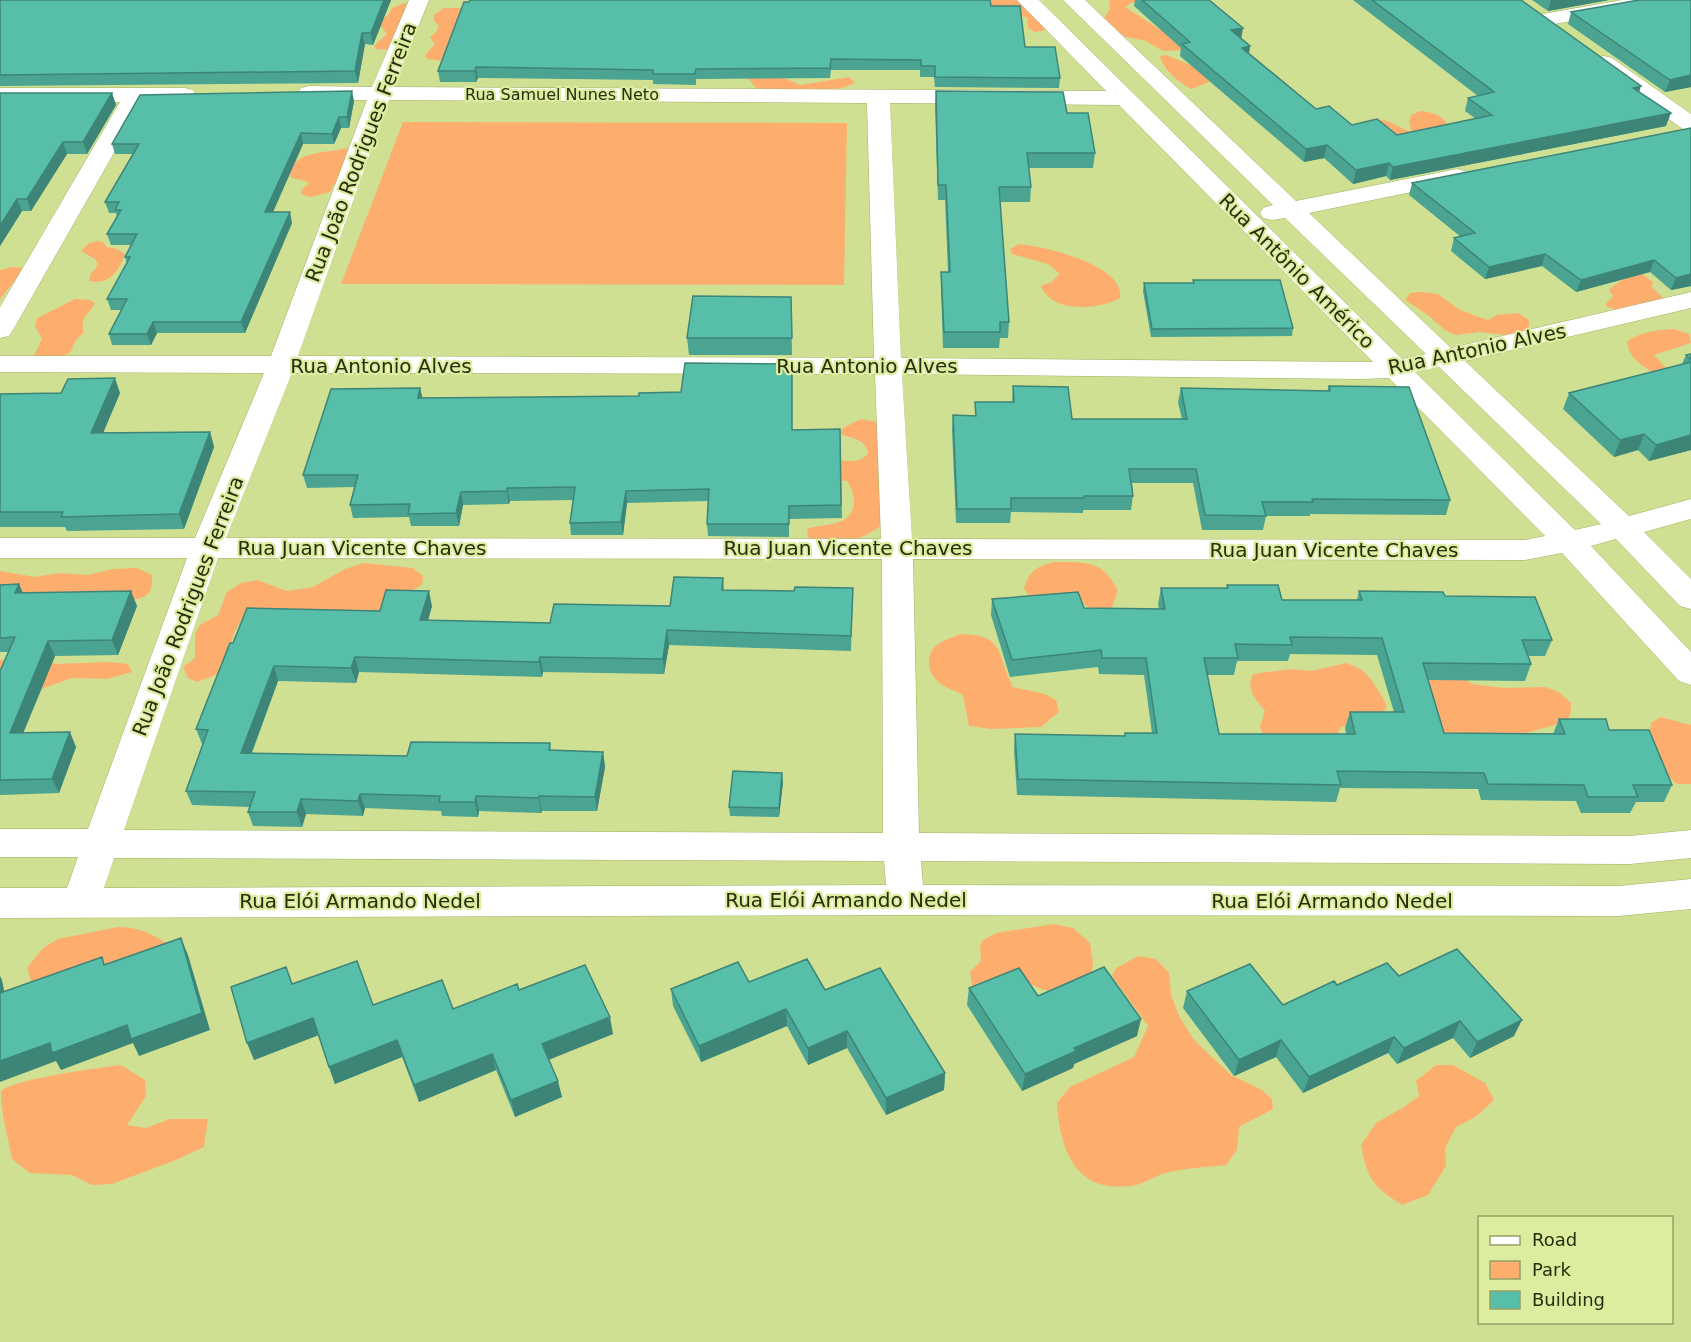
<svg xmlns="http://www.w3.org/2000/svg" width="1691" height="1342" font-family="'DejaVu Sans',sans-serif">
	<style>
		.green { fill: #fdae6f }
		.lines { fill: none; stroke-linecap: round; stroke-linejoin: round }
		.street-casing { stroke: #a1b165; stroke-width: 1 }
		.street { fill: #fff; fill-rule: evenodd }
		.wall { fill: #4ba392; fill-rule: evenodd }
		.shaded-wall { fill: #3d8577 }
		.building { fill: #57beaa; stroke: #3d8577; stroke-width: 1.5; fill-rule: evenodd }
		.labels { text-anchor: middle; stroke-width: 4.5; stroke-linejoin: round; paint-order: stroke }
		.far-street-label { font-size: 16px; fill: #282d0e; stroke: #dced9f }
		.street-label { font-size: 20px; fill: #282d0e; stroke: #dced9f }
	</style>
	<rect width="100%" height="100%" fill="#cfe092"/>
	<path class="green" d="M973 0H1022L1047 30 1035 32 1028 28 1027 18 1020 14 1003 13Z
		M1109 0H1146L1131 3 1125 7 1164 32 1184 50 1163 51 1146 41 1116 35 1104 27V18L1110 9Z
		M404 3 410 6 390 50 376 49 374 46 387 34 382 27 371 28 389 14 392 8Z
		M444 8H460L462 10 459 63 427 59 425 55 435 44 430 37 436 32 439 26 434 21V15Z
		M1166 55 1198 68 1211 81 1192 89C1180 84 1162 68 1160 56Z
		M748 77 784 78 800 85 849 77 855 82C847 92 780 95 766 93 757 91 752 84 748 77Z
		M1421 111C1433 113 1444 114 1448 127L1416 142 1358 124C1383 113 1390 124 1411 132L1409 121 1411 115Z
		M403 122 847 123 844 285 341 284Z
		M348 148 353 149 345 178 333 185 330 192 311 197 302 195 301 190 309 184 306 181 292 178 287 171C303 149 324 154 348 148Z
		M98 241 103 242 107 247 117 249 125 254C118 272 110 285 89 281L90 275 98 265 95 259 81 251 89 243Z
		M1019 244C1043 246 1126 265 1120 298 1099 310 1052 314 1041 286L1051 282 1060 274 1048 264 1012 254 1010 249Z
		M12 267 25 268 0 299V270Z
		M1641 273 1653 282 1652 287 1662 297 1665 304C1647 306 1621 316 1605 305L1613 296 1609 290C1618 281 1629 276 1641 273Z
		M1421 292 1438 294 1460 310 1488 320 1497 315 1518 313 1529 320V328L1522 333 1505 335 1480 332 1456 335 1446 331 1429 316 1405 300 1410 293Z
		M75 299 90 300 95 303C89 315 79 317 84 332L76 340 70 353 53 360 34 356 42 339 35 326 37 318Z
		M1674 329 1689 334 1691 343 1654 355 1670 372 1663 377C1648 370 1628 360 1627 341 1642 332 1655 330 1674 329Z
		M861 419 877 422 883 524C864 540 832 551 808 537L807 529C817 525 826 526 836 523 857 518 858 497 847 481L834 480 837 460C848 461 861 464 868 453 865 438 853 439 840 434L843 428Z
		M1055 562C1085 562 1104 560 1118 591L1111 610 1102 614 1083 604 1032 602 1024 588C1030 570 1037 566 1055 562Z
		M364 563 413 568 423 576 422 585 407 593 382 615 258 612 241 620 235 631 221 673 197 682 188 678 183 667 195 658V634L200 625 218 615 227 592 241 583 257 580 287 591 313 587 345 569Z
		M137 568 152 575C152 583 153 591 145 596 128 608 26 596 0 595V571L35 577 60 573 87 575 113 569Z
		M960 634C1006 635 996 653 1013 687L1045 694 1056 700 1059 712 1041 727 991 729 969 726 963 695C956 691 948 689 941 684 927 675 924 655 938 644 944 640 953 637 960 634Z
		M37 657 55 664 110 662 128 664 132 672 107 679 72 678 30 693 0 694V660Z
		M1347 663C1352 666 1361 668 1365 673 1372 679 1384 698 1387 707L1378 718 1341 727 1337 736 1263 735 1260 727 1265 711C1256 699 1245 689 1253 674L1291 669 1311 671Z
		M1461 675 1472 684 1504 688 1545 687 1559 692 1571 703 1570 716 1562 723 1526 733 1518 739 1455 749 1416 720 1424 681Z
		M1661 717 1691 725V784H1677L1664 773 1649 738 1651 723Z
		M1054 924 1073 928 1090 943 1093 962 1091 980C1064 991 1051 998 1024 980L997 989 972 986 970 972 981 961 980 947 982 941 996 933Z
		M118 927C137 927 151 933 166 943V955L32 984 27 968 43 948 58 939Z
		M1138 956 1156 959 1169 973 1171 995 1179 1016 1195 1041 1231 1075 1262 1090 1272 1099 1273 1109 1239 1127 1237 1150 1226 1165C1207 1167 1185 1168 1166 1173 1156 1175 1146 1183 1136 1185 1077 1196 1060 1152 1057 1103L1070 1087 1134 1057 1148 1026 1112 976 1116 968Z
		M121 1065 145 1080 146 1096 127 1125 146 1128 170 1119H208L204 1147 176 1160 112 1184 92 1185 72 1175 30 1173 12 1159C9 1141 0 1109 1 1092 6 1080 104 1067 121 1065Z
		M1436 1065H1453L1485 1083 1494 1100 1477 1116 1456 1127 1445 1148 1446 1166 1428 1195 1402 1205C1373 1187 1367 1178 1361 1145L1376 1123 1404 1107 1419 1096 1416 1081Z"/>
	<g class="lines">
		<defs>
			<path id="street" d="M409 0H429L394 87 1106 91 1017 0H1039L1402 359 1426 354 1285 218 1272 220 1263 218 1260 213 1263 208 1273 205 1063 0H1085L1296 201 1457 169 1465 171 1469 176 1465 181 1309 213 1451 348 1691 292V308L1465 361 1629 516 1691 499V519L1644 532 1691 579V609L1680 606 1616 539 1591 546 1691 652V685L1679 681 1562 553 1525 560 913 559 919 833 1630 836 1691 830V858L1630 864 921 861 923 885 1619 886 1691 879V909L1619 916 906 915 0 918V888H67L78 857H0V829H88L187 558H0V538H195L264 373 0 372V356H271L367 100H309L301 98 298 93 301 88 309 86 372 87ZM389 100 867 103 874 358 298 356ZM890 103 1119 105 1373 362 901 358ZM1439 367 1601 524 1575 530 1415 372ZM292 373 875 374 881 539 226 538ZM902 374 1360 379 1389 378 1545 536 1525 540 912 539ZM218 558 882 559 883 833 124 830ZM114 858 884 861 886 885 104 888Z
				M1622 0H1668L1665 4 1658 6 1543 26 1536 24 1533 20 1536 16 1543 14Z
				M1604 56 1612 58 1691 114V131L1683 129 1596 68 1593 63 1596 58Z
				M0 88H185L193 90 196 95 193 100 143 102 13 330 9 336 0 338V307L120 102H0Z"/>
		</defs>
		<use href="#street" class="street-casing"/>
		<use href="#street" class="street"/>
	</g>
	<path class="wall" d="M0 0H391L373 45 365 44 358 83 0 86Z
		M1135 0H1209L1241 39 1250 46 1249 53 1316 109 1352 125 1397 135 1476 119 1465 111 1468 98 1478 96 1353 0H1521L1639 92 1666 126 1390 180 1386 176 1353 184 1324 158 1304 162 1180 56 1181 48 1134 6Z
		M1532 0H1609L1548 11Z
		M991 6 1025 47 1060 78 1059 88 935 87 934 77H920V70H831L830 78 696 79V85L653 84V80L478 78 476 82H440L438 71Z
		M1571 12 1691 87 1665 92 1568 24Z
		M936 91 1067 113 1095 153 1093 168H1029L1031 187 1030 202H1000L1009 322 1008 338H1000L999 348H943L941 288V272H948L945 200H938L935 106Z
		M0 93H112L116 105 87 154H67L31 211H22L0 246Z
		M354 101 349 128H341L334 144H303L273 212 292 223 245 333H157L151 345H112L109 334 121 310H111L107 299 127 263 125 257 131 245H111L107 234 117 217 116 213H109L105 202 133 154H115L112 144Z
		M1691 128V286L1671 290 1650 272 1576 292 1542 266 1485 279 1451 251 1454 238 1461 237 1409 195 1412 183Z
		M1193 280 1293 328 1292 336 1151 337 1143 291 1144 283H1193Z
		M791 297 792 355H689L687 338Z
		M1691 354V450L1649 461 1638 450 1614 457 1563 409 1569 393 1682 364 1686 355Z
		M1013 386 1072 419H1182L1178 402 1181 388 1327 391 1329 386 1450 500 1446 515 1310 514V516H1266L1263 530H1202L1193 483H1132L1133 496 1131 510H1083V513L1011 512 1010 523H956L952 430 953 415 975 416V402H1012Z
		M420 388 422 398 792 430 840 429 842 518 789 519V537L708 536 707 524 708 501 627 503 623 535H571L570 523 573 500 510 501 509 504 463 505 459 526H411L409 517 353 518 350 505 354 487 307 488 303 475Z
		M120 393 103 433 210 432 214 447 184 529 67 531 65 527H0V394Z
		M723 578 724 590 794 591 853 588 851 651 669 645 664 674 543 672 542 677 359 672 356 683 278 681 252 753 407 756 550 743 551 750 603 752 605 767 597 811H542L541 813 479 811 478 817 442 816 441 811 365 808 363 816 306 814 302 827 253 826 248 812 250 807 192 805 186 791 203 744H202L196 729 233 643 380 611 432 606 428 620 550 623 670 606Z
		M19 584 23 593 137 606 118 655 55 656 23 733 76 747 59 793 0 795V671L8 652H0V585Z
		M1227 585 1282 600H1357L1359 591 1445 596 1552 640 1545 656H1528L1531 664 1525 681 1428 680 1444 733 1553 734 1559 719 1609 730 1672 785 1664 802H1636L1630 813H1581L1576 801 1481 800 1478 789 1340 788 1336 802 1017 795 1014 751 1015 734 1124 736 1125 733H1152L1144 675 1099 674 1098 667 1010 677 991 615 992 599 1084 608 1159 609 1158 604 1161 588H1227ZM1290 654 1377 655 1394 712H1350L1345 728 1346 734H1219L1207 675H1234L1237 661H1288Z
		M783 782 779 817 730 816 729 807Z
		M1399 976 1514 1036 1470 1058 1453 1038 1397 1064 1388 1053 1303 1093 1276 1057 1234 1076 1183 1008 1187 991 1283 1005 1337 985Z
		M749 982 825 990 945 1073 944 1090 886 1115 847 1048 808 1065 787 1026 701 1062 673 1006 671 989Z
		M292 984 373 1005 453 1009 519 990 613 1034 549 1059 562 1097 515 1117 496 1070 419 1102 402 1057 335 1084 318 1035 254 1060Z
		M969 988 1038 996 1137 1036 1074 1064 1073 1068 1022 1091 967 1005Z"/>
	<path class="shaded-wall" d="M384 0H391L373 45 371 33Z
		M1551 0H1609L1548 11Z
		M1243 28 1241 40 1231 30Z
		M362 33 365 44 358 83 355 71Z
		M1250 46 1248 59 1242 48Z
		M476 67 478 78 476 82 475 71Z
		M1691 75V87L1665 92 1670 80Z
		M1641 86 1637 99 1633 88Z
		M352 91 354 101 349 128 347 117Z
		M112 93 116 105 87 154 83 142Z
		M1671 113 1666 126 1390 180 1393 167Z
		M339 117 341 128 334 144 332 134Z
		M301 133 303 144 268 223 265 212Z
		M63 142 67 154 31 211 27 199Z
		M1327 145 1324 158 1304 162 1306 149Z
		M1389 163 1386 176 1353 184 1356 170Z
		M17 199 22 211 0 246V226Z
		M290 212 292 223 245 333 241 322Z
		M1545 254 1542 266 1485 279 1489 267Z
		M1654 260 1650 272 1576 292 1581 280Z
		M1691 274V286L1671 290 1676 278Z
		M153 322 157 333 151 345 147 334Z
		M115 378 120 393 97 447 91 433Z
		M420 388 423 400 418 398Z
		M210 432 214 447 184 529 179 514Z
		M1644 434 1638 450 1614 457 1620 440Z
		M1691 435V450L1649 461 1656 445Z
		M507 488 510 501 509 504 507 491Z
		M626 491 627 503 623 535 621 522Z
		M461 492 463 505 459 526 456 513Z
		M19 584 25 599 15 593Z
		M131 591 137 606 118 655 112 640Z
		M429 591 432 606 424 635 420 620Z
		M667 630 669 645 664 674 663 659Z
		M48 641 55 656 17 748 10 733Z
		M355 657 359 672 356 683 351 668Z
		M540 657 543 672 542 677 539 662Z
		M274 666 278 681 246 767 241 753Z
		M70 732 76 747 59 793 52 779Z
		M603 752 605 767 597 811 595 797Z
		M782 773 783 782 779 817V808Z
		M360 794 365 808 363 816 358 801Z
		M476 796 479 811 478 817 475 802Z
		M539 796 542 811 541 813 539 798Z
		M301 799 306 814 302 827 297 812Z
		M181 938 188 955 210 1030 139 1056 133 1043 61 1070 56 1061 0 1082V1061Z
		M0 976 2 980 8 1010 0 996Z
		M786 1009 787 1026 701 1062 699 1046Z
		M610 1017 613 1034 546 1061 542 1044Z
		M313 1018 319 1035 254 1060 247 1043Z
		M1141 1019 1137 1036 1074 1064 1073 1068 1022 1091 1025 1074 1074 1048Z
		M1522 1020 1514 1036 1470 1058 1477 1042Z
		M1460 1021 1453 1038 1397 1064 1404 1048Z
		M847 1031V1048L808 1065V1048Z
		M1394 1037 1388 1053 1303 1093 1309 1077Z
		M397 1040 402 1057 335 1084 329 1067Z
		M1281 1040 1276 1057 1234 1076 1239 1060Z
		M492 1054 496 1070 419 1102 414 1085Z
		M945 1073 944 1090 886 1115V1098Z
		M558 1081 562 1097 515 1117 511 1100Z"/>
	<path class="building" d="M0 0H384L371 33H362L355 71 0 75Z
		M470 0H990L991 6H1020L1025 47H1055L1060 78 935 77V66H921V60L831 59 830 68 696 69 695 74H653V70L476 67 475 71H438L464 2H469Z
		M1142 0H1209L1243 28 1231 30 1250 46 1242 48 1316 109 1329 106 1352 125 1377 119 1397 135 1492 115 1468 98 1494 92 1372 0H1521L1641 86 1633 88 1671 113 1393 167 1389 163 1356 170 1327 145 1306 149 1182 44 1190 42Z
		M1639 0H1691V75L1670 80 1571 12Z
		M352 91 347 117H339L332 134 301 133 265 212H290L241 322H153L147 334H109L127 299H107L130 257H125L137 234H107L121 210H115L119 202H105L139 144H112L140 95Z
		M936 91 1063 92 1067 113H1088L1095 153H1027L1031 187H999L1009 322H1000V332H944L941 272H950L946 185H938Z
		M0 93H112L83 142H63L27 199H17L0 226Z
		M1691 128V274L1676 278 1654 260 1581 280 1545 254 1489 267 1454 238 1475 233 1412 183Z
		M1193 280H1280L1293 328 1152 329 1144 283H1194Z
		M693 296 791 297 792 338H687Z
		M1691 354V360L1686 355Z
		M1691 362V435L1656 445 1644 434 1620 440 1569 393Z
		M685 363 792 364V430L840 429 841 505 789 506V524H707L709 489 626 491 621 522 570 523 575 487 507 488V491L461 492 456 513 408 514 410 504 350 505 358 475H303L331 389 420 388 418 398 639 396V393L681 392Z
		M115 378 91 433 210 432 179 514 61 517 63 512H0V394L61 393 68 379Z
		M1013 386 1068 387 1072 419H1187L1181 388 1330 391 1329 386 1409 387 1450 500 1312 499 1313 502H1262L1266 516 1205 515 1196 469H1129L1133 496H1084V498H1011V509H957L953 415 976 416 975 402H1014Z
		M674 577 723 578 722 590 794 591 795 587 853 588 851 636 667 630 663 659 540 657 539 662 355 657 351 668 274 666 241 753 407 756 411 742 550 743 549 750 603 752 595 797 539 796V798L476 796 475 802H439L440 796 360 794 358 801 301 799 297 812H248L255 792 186 791 208 730 196 729 230 643H233L247 608 380 611 386 590 429 591 420 620 550 623 554 604 670 606Z
		M19 584 15 593 131 591 112 640 48 641 10 733 70 732 52 779 0 780V671L15 637 0 638V585Z
		M1227 585H1278L1282 600H1362L1359 591 1443 592 1445 596 1535 597 1552 640H1522L1531 664 1423 663 1444 733 1565 734 1559 719H1606L1609 730H1649L1672 785H1633L1638 797H1588L1584 785 1488 784 1484 773 1337 771 1341 785 1018 779 1015 734 1125 736V733H1157L1146 658H1102L1101 650 1012 660 992 599 1078 592 1084 608 1165 609 1161 588H1228ZM1290 637 1382 638 1404 712H1350L1355 734H1219L1204 658H1238L1235 644 1292 645Z
		M733 771 782 773 779 808 729 807Z
		M181 938 202 1013 131 1039 127 1025 52 1053 50 1043 0 1061V993L102 957 104 965Z
		M1457 949 1522 1020 1477 1042 1460 1021 1404 1048 1394 1037 1309 1077 1281 1040 1239 1060 1187 991 1250 964 1283 1005 1334 981 1337 985 1387 963 1399 976Z
		M807 959 825 990 880 968 945 1073 886 1098 847 1031 808 1048 786 1009 699 1046 671 989 738 962 749 982Z
		M357 961 373 1005 442 980 453 1009 517 984 519 990 585 965 610 1017 542 1044 558 1081 511 1100 492 1054 414 1085 397 1040 329 1067 313 1018 247 1043 231 987 286 967 292 984Z
		M1104 967 1141 1019 1074 1048 1076 1051 1025 1074 969 988 1019 968 1038 996Z"/>
	<g class="labels">
		<g class="far-street-label">
			<text x="562" y="100">Rua Samuel Nunes Neto</text>
		</g>
		<g class="street-label">
			<text transform="translate(361 152) rotate(-69)" y="7">Rua João Rodrigues Ferreira</text>
			<text transform="translate(1297 271) rotate(45)" y="7">Rua Antônio Américo</text>
			<text transform="translate(1477 349) rotate(-12)" y="7">Rua Antonio Alves</text>
			<text x="381" y="373">Rua Antonio Alves</text>
			<text x="867" y="373">Rua Antonio Alves</text>
			<text x="362" y="555">Rua Juan Vicente Chaves</text>
			<text x="848" y="555">Rua Juan Vicente Chaves</text>
			<text x="1334" y="557">Rua Juan Vicente Chaves</text>
			<text transform="translate(188 606) rotate(-69)" y="7">Rua João Rodrigues Ferreira</text>
			<text x="846" y="907">Rua Elói Armando Nedel</text>
			<text x="360" y="908">Rua Elói Armando Nedel</text>
			<text x="1332" y="908">Rua Elói Armando Nedel</text>
		</g>
	</g>
	<rect x="1478" y="1216" width="195" height="108" fill="#dced9f" stroke="#94a065" stroke-width="1.5"/>
	<rect x="1490" y="1236" width="30" height="9" fill="#ffffff" stroke="#94a065" stroke-width="1.5"/>
	<text x="1532" y="1246" font-size="18" fill="#282d0e">Road</text>
	<rect x="1490" y="1261" width="30" height="18" fill="#fdae6f" stroke="#94a065" stroke-width="1.5"/>
	<text x="1532" y="1276" font-size="18" fill="#282d0e">Park</text>
	<rect x="1490" y="1291" width="30" height="18" fill="#57beaa" stroke="#94a065" stroke-width="1.5"/>
	<text x="1532" y="1306" font-size="18" fill="#282d0e">Building</text>
</svg>
